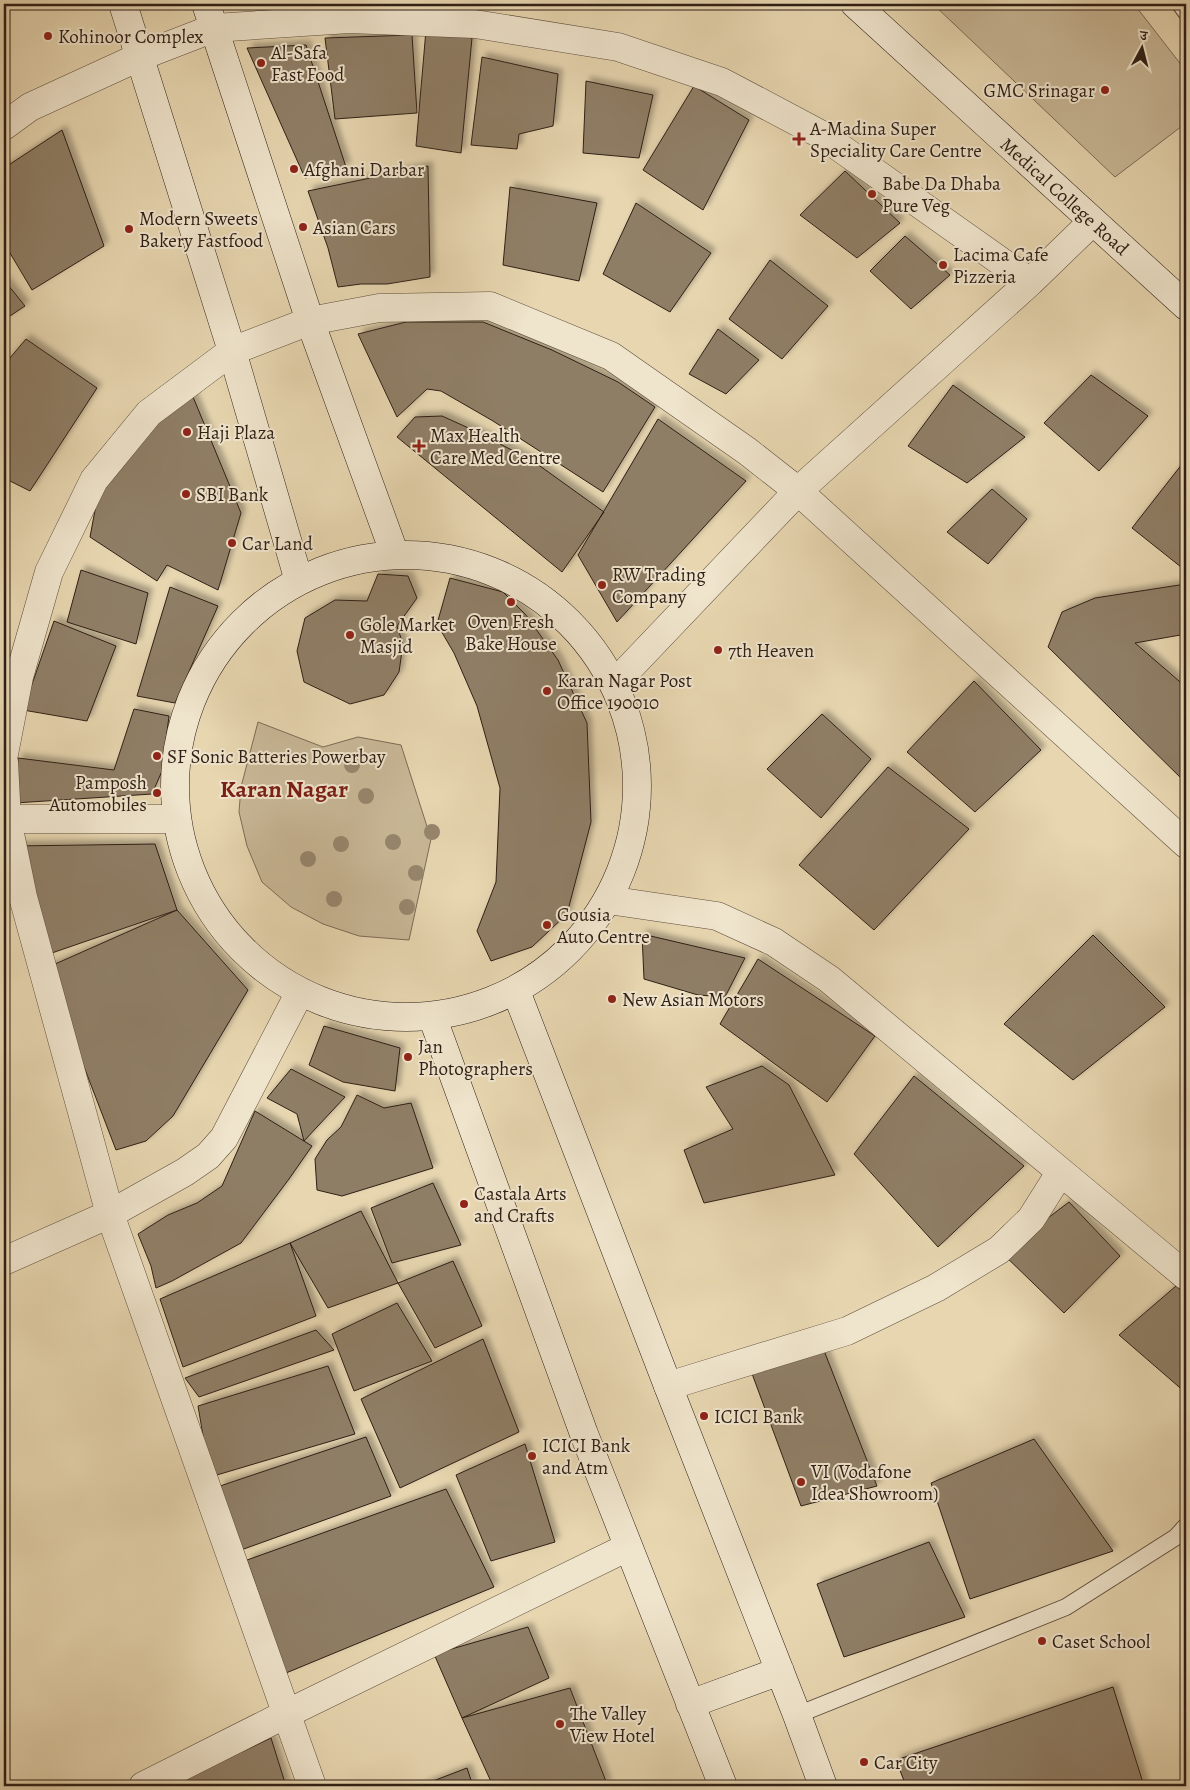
<svg xmlns="http://www.w3.org/2000/svg" width="1190" height="1790" font-family="Alegreya,'Noto Serif Devanagari',serif">
	<style>
		.green { fill: #c8b796; stroke: #7c6b56 }
		.building { fill: #8f7e66; stroke: #2f1f16; filter: url(#shadow) }
		.lines { fill: none; stroke-linecap: round; stroke-linejoin: round }
		.service-casing { stroke: #5d4d3c; stroke-width: 18 }
		.minor-casing { stroke: #5d4d3c; stroke-width: 29 }
		.secondary-casing { stroke: #2f1f16; stroke-width: 29 }
		.service { stroke: #efe4cc; stroke-width: 16 }
		.minor { stroke: #efe4cc; stroke-width: 28 }
		.secondary { stroke: #efe4cc; stroke-width: 28 }
		.tree { fill: #97866d }
		.poi-dot { fill: #8f2418; stroke: #efe4cc; stroke-width: 2 }
		.labels { text-anchor: middle; stroke-width: 4; stroke-linejoin: round; paint-order: stroke }
		.poi-label { font-size: 19px; fill: #2f1f16; stroke: #efe4cc; text-anchor: start }
		.street-label { font-size: 19px; fill: #2f1f16; stroke: #efe4cc }
		.district-label { font-size: 24px; font-weight: bold; fill: #7a1f14; stroke: #efe4cc }
	</style>
	<defs>
		<filter id="shadow"><feDropShadow dx="4.5" dy="-4.5" stdDeviation="2.5" flood-color="#0004"/></filter>
	</defs>
	<rect width="100%" height="100%" fill="#e7d6b0"/>
	<filter id="stains"><feTurbulence type="fractalNoise" baseFrequency=".004" numOctaves="4"/><feColorMatrix values="0 0 0 0 .2 0 0 0 0 .09 0 0 0 0 .02 0 0 0 .5 -.17"/></filter>
	<radialGradient id="worn" r=".72"><stop offset=".6" stop-color="#630" stop-opacity="0"/><stop offset="1" stop-color="#630" stop-opacity=".3"/></radialGradient>
	<path class="green" d="M933 4H1134L1186 71V123L1115 177Z
		M258 722 323 747 358 737 401 745 431 839 409 940 359 936 323 924 291 907 262 882 247 846 239 812 241 787Z"/>
	<path class="building" d="M426 30 472 38 461 153 416 146Z
		M412 35 417 113 335 119 325 38Z
		M306 45 346 167 305 178 247 48Z
		M482 57 558 74 553 126 519 134 517 149 471 145Z
		M586 81 653 95 639 158 583 153Z
		M694 86 749 120 703 210 643 170Z
		M62 130 104 246 32 290 4 243V168Z
		M428 166 430 277 387 284H361L338 287 328 248 308 191Z
		M845 171 900 223 857 258 800 215Z
		M510 187 597 203 579 281 503 265Z
		M636 203 711 253 670 312 603 274Z
		M905 236 950 275 911 309 870 271Z
		M770 260 828 306 782 359 729 319Z
		M4 280 25 306 4 320Z
		M406 322H483L552 350 618 382 655 407 603 492 493 421 441 391 427 389 397 417 358 334Z
		M718 329 759 360 726 394 689 374Z
		M26 339 97 388 30 491 4 478V365Z
		M1091 375 1148 416 1099 471 1044 423Z
		M953 385 1025 437 967 483 908 446Z
		M191 392 241 513 218 590 167 565 157 581 90 537 99 489 130 450Z
		M442 416 473 430 533 461 604 512 562 572 397 437 415 417Z
		M658 419 746 481 617 622 578 555Z
		M1186 459V571L1132 528Z
		M992 489 1027 519 988 564 947 532Z
		M81 570 148 593 136 644 67 622Z
		M378 574 408 576 417 598 397 626 403 644 399 672 384 695 350 704 304 682 297 651 305 618 335 600 367 601Z
		M450 578 503 592 526 615 558 660 587 723 591 822 567 914 532 947 491 961 477 931 496 882 500 788 477 706 454 653 437 624Z
		M1186 584V634L1135 643 1186 687V783L1048 647 1062 612 1095 598Z
		M170 587 218 606 175 703 137 696Z
		M54 621 116 646 87 721 23 710Z
		M974 681 1041 750 975 812 907 752Z
		M134 709 169 716 162 771 152 794 15 803 18 758 114 770Z
		M822 714 871 759 821 818 767 769Z
		M888 767 969 829 874 930 799 865Z
		M155 844 177 910 43 956 14 846Z
		M177 910 248 990 173 1116 146 1141 116 1150 46 968Z
		M642 934 745 958 725 997 698 995 644 979Z
		M1093 935 1165 1007 1073 1080 1004 1024Z
		M758 959 875 1036 827 1102 720 1024Z
		M324 1026 400 1048 395 1091 343 1082 309 1065Z
		M762 1066 789 1085 835 1175 704 1203 684 1150 733 1129 706 1087Z
		M291 1069 345 1097 304 1141 297 1114 267 1098Z
		M914 1076 1024 1166 938 1247 854 1154Z
		M357 1095 384 1108 411 1103 433 1168 342 1196 317 1190 315 1159 327 1140 341 1127Z
		M255 1111 312 1146 289 1179 241 1243 172 1281 156 1288 151 1266 138 1234 168 1215 197 1203 222 1186Z
		M433 1183 461 1245 392 1263 371 1208Z
		M1069 1202 1120 1256 1064 1313 1002 1253Z
		M361 1211 398 1283 328 1308 290 1243Z
		M290 1243 316 1316 183 1367 160 1299Z
		M453 1261 482 1326 435 1348 398 1283Z
		M1176 1286 1186 1295V1393L1119 1335Z
		M397 1303 432 1361 354 1391 332 1334Z
		M316 1330 334 1350 199 1397 185 1378Z
		M483 1339 519 1432 400 1488 361 1399Z
		M823 1348 877 1486 801 1506 751 1371Z
		M328 1366 355 1434 210 1477 198 1406Z
		M366 1437 391 1496 241 1550 220 1486Z
		M1034 1439 1113 1551 970 1599 931 1483Z
		M525 1444 555 1542 491 1561 456 1475Z
		M446 1489 494 1587 286 1673 247 1560Z
		M929 1542 965 1617 844 1657 817 1584Z
		M528 1627 549 1678 462 1718 434 1654Z
		M1113 1687 1144 1786H906L896 1760Z
		M570 1688 607 1784 600 1786H493L462 1718Z
		M271 1738 286 1786H170Z
		M467 1768 473 1786H420Z"/>
	<g class="lines">
		<defs>
			<path id="service" d="M1180 4 1186 12
				M797 1715 1066 1607 1176 1537 1186 1526"/>
			<path id="minor" d="M4 126 30 107 139 57 214 28 349 19 475 24 618 47 722 82 822 135 1030 282
				M617 681 798 491 1030 282 1092 222
				M4 754 19 677 49 572 94 480 149 413 232 351 310 321 379 308 490 306 611 356 747 451 798 491 1186 844
				M4 762 7 819 23 897 110 1214 312 1786
				M4 819H175
				M608 900 717 916 774 942 829 979 1186 1276
				M4 1261 110 1214 185 1172 208 1156 224 1138 300 992
				M668 1386 847 1331 936 1288 999 1250 1031 1219 1060 1173
				M143 1786 286 1714 628 1547"/>
			<path id="secondary" d="M123 4 232 351 299 581
				M206 4 310 321 395 555
				M855 4 1186 306
				M175 786a231 231 0 1 1 462 0a231 231 0 1 1-462 0Z
				M516 991 668 1386 797 1715 823 1786
				M432 1016 584 1434 723 1786
				M690 1704 780 1671"/>
		</defs>
		<use href="#service" class="service-casing"/>
		<use href="#minor" class="minor-casing"/>
		<use href="#secondary" class="secondary-casing"/>
		<use href="#service" class="service"/>
		<use href="#minor" class="minor"/>
		<use href="#secondary" class="secondary"/>
	</g>
	<g class="tree">
		<circle cx="352" cy="765" r="8"/>
		<circle cx="366" cy="796" r="8"/>
		<circle cx="432" cy="832" r="8"/>
		<circle cx="393" cy="842" r="8"/>
		<circle cx="341" cy="844" r="8"/>
		<circle cx="308" cy="859" r="8"/>
		<circle cx="416" cy="873" r="8"/>
		<circle cx="334" cy="899" r="8"/>
		<circle cx="407" cy="907" r="8"/>
	</g>
	<g class="poi-dot">
		<circle cx="48" cy="36" r="5"/>
		<circle cx="261" cy="63" r="5"/>
		<circle cx="1105" cy="90" r="5"/>
		<path d="M796.5 131.5h5v5h5v5h-5v5h-5v-5h-5v-5h5z"/>
		<circle cx="294" cy="169" r="5"/>
		<circle cx="872" cy="194" r="5"/>
		<circle cx="303" cy="227" r="5"/>
		<circle cx="129" cy="229" r="5"/>
		<circle cx="943" cy="265" r="5"/>
		<circle cx="187" cy="432" r="5"/>
		<path d="M416.5 438.5h5v5h5v5h-5v5h-5v-5h-5v-5h5z"/>
		<circle cx="186" cy="494" r="5"/>
		<circle cx="232" cy="543" r="5"/>
		<circle cx="602" cy="585" r="5"/>
		<circle cx="511" cy="602" r="5"/>
		<circle cx="350" cy="635" r="5"/>
		<circle cx="718" cy="650" r="5"/>
		<circle cx="547" cy="691" r="5"/>
		<circle cx="157" cy="756" r="5"/>
		<circle cx="157" cy="793" r="5"/>
		<circle cx="547" cy="925" r="5"/>
		<circle cx="612" cy="999" r="5"/>
		<circle cx="408" cy="1057" r="5"/>
		<circle cx="464" cy="1204" r="5"/>
		<circle cx="704" cy="1416" r="5"/>
		<circle cx="532" cy="1456" r="5"/>
		<circle cx="801" cy="1482" r="5"/>
		<circle cx="1042" cy="1641" r="5"/>
		<circle cx="560" cy="1724" r="5"/>
		<circle cx="864" cy="1762" r="5"/>
	</g>
	<g class="labels">
		<g class="poi-label">
			<text x="58" y="43">Kohinoor Complex</text>
			<text x="271" y="59">Al-Safa<tspan x="271" dy="22">Fast Food</tspan></text>
			<text x="1095" y="97" text-anchor="end">GMC Srinagar</text>
			<text x="810" y="135">A-Madina Super<tspan x="810" dy="22">Speciality Care Centre</tspan></text>
			<text x="304" y="176">Afghani Darbar</text>
			<text x="882" y="190">Babe Da Dhaba<tspan x="882" dy="22">Pure Veg</tspan></text>
			<text x="139" y="225">Modern Sweets<tspan x="139" dy="22">Bakery Fastfood</tspan></text>
			<text x="313" y="234">Asian Cars</text>
			<text x="953" y="261">Lacima Cafe<tspan x="953" dy="22">Pizzeria</tspan></text>
			<text x="197" y="439">Haji Plaza</text>
			<text x="430" y="442">Max Health<tspan x="430" dy="22">Care Med Centre</tspan></text>
			<text x="196" y="501">SBI Bank</text>
			<text x="242" y="550">Car Land</text>
			<text x="612" y="581">RW Trading<tspan x="612" dy="22">Company</tspan></text>
			<text x="511" y="628" text-anchor="middle">Oven Fresh<tspan x="511" dy="22">Bake House</tspan></text>
			<text x="360" y="631">Gole Market<tspan x="360" dy="22">Masjid</tspan></text>
			<text x="728" y="657">7th Heaven</text>
			<text x="557" y="687">Karan Nagar Post<tspan x="557" dy="22">Office 190010</tspan></text>
			<text x="167" y="763">SF Sonic Batteries Powerbay</text>
			<text x="147" y="789" text-anchor="end">Pamposh<tspan x="147" dy="22">Automobiles</tspan></text>
			<text x="557" y="921">Gousia<tspan x="557" dy="22">Auto Centre</tspan></text>
			<text x="622" y="1006">New Asian Motors</text>
			<text x="418" y="1053">Jan<tspan x="418" dy="22">Photographers</tspan></text>
			<text x="474" y="1200">Castala Arts<tspan x="474" dy="22">and Crafts</tspan></text>
			<text x="714" y="1423">ICICI Bank</text>
			<text x="542" y="1452">ICICI Bank<tspan x="542" dy="22">and Atm</tspan></text>
			<text x="811" y="1478">VI (Vodafone<tspan x="811" dy="22">Idea Showroom)</tspan></text>
			<text x="1052" y="1648">Caset School</text>
			<text x="570" y="1720">The Valley<tspan x="570" dy="22">View Hotel</tspan></text>
			<text x="874" y="1769">Car City</text>
		</g>
		<g class="street-label">
			<text transform="translate(1065 196) rotate(42)" y="7">Medical College Road</text>
		</g>
		<g class="district-label">
			<text x="284" y="797">Karan Nagar</text>
		</g>
	</g>
	<rect width="1190" height="1790" fill="none" stroke="#e7d6b0" stroke-width="20"/>
	<rect x="5" y="5" width="1180" height="1780" fill="none" stroke="#2f1f16" stroke-width="2.5"/>
	<rect x="10" y="10" width="1170" height="1770" fill="none" stroke="#2f1f16"/>
	<g transform="translate(1142 48) rotate(7)" stroke="#efe4cc" stroke-width="4" paint-order="stroke">
	<path d="M0-4L9 19L0 12L-9 19Z" fill="#2f1f16"/>
	<text y="-8" font-size="14" font-weight="bold" text-anchor="middle" fill="#2f1f16">उ</text>
	</g>
	<rect width="100%" height="100%" filter="url(#stains)"/>
	<rect width="100%" height="100%" fill="url(#worn)"/>
</svg>
